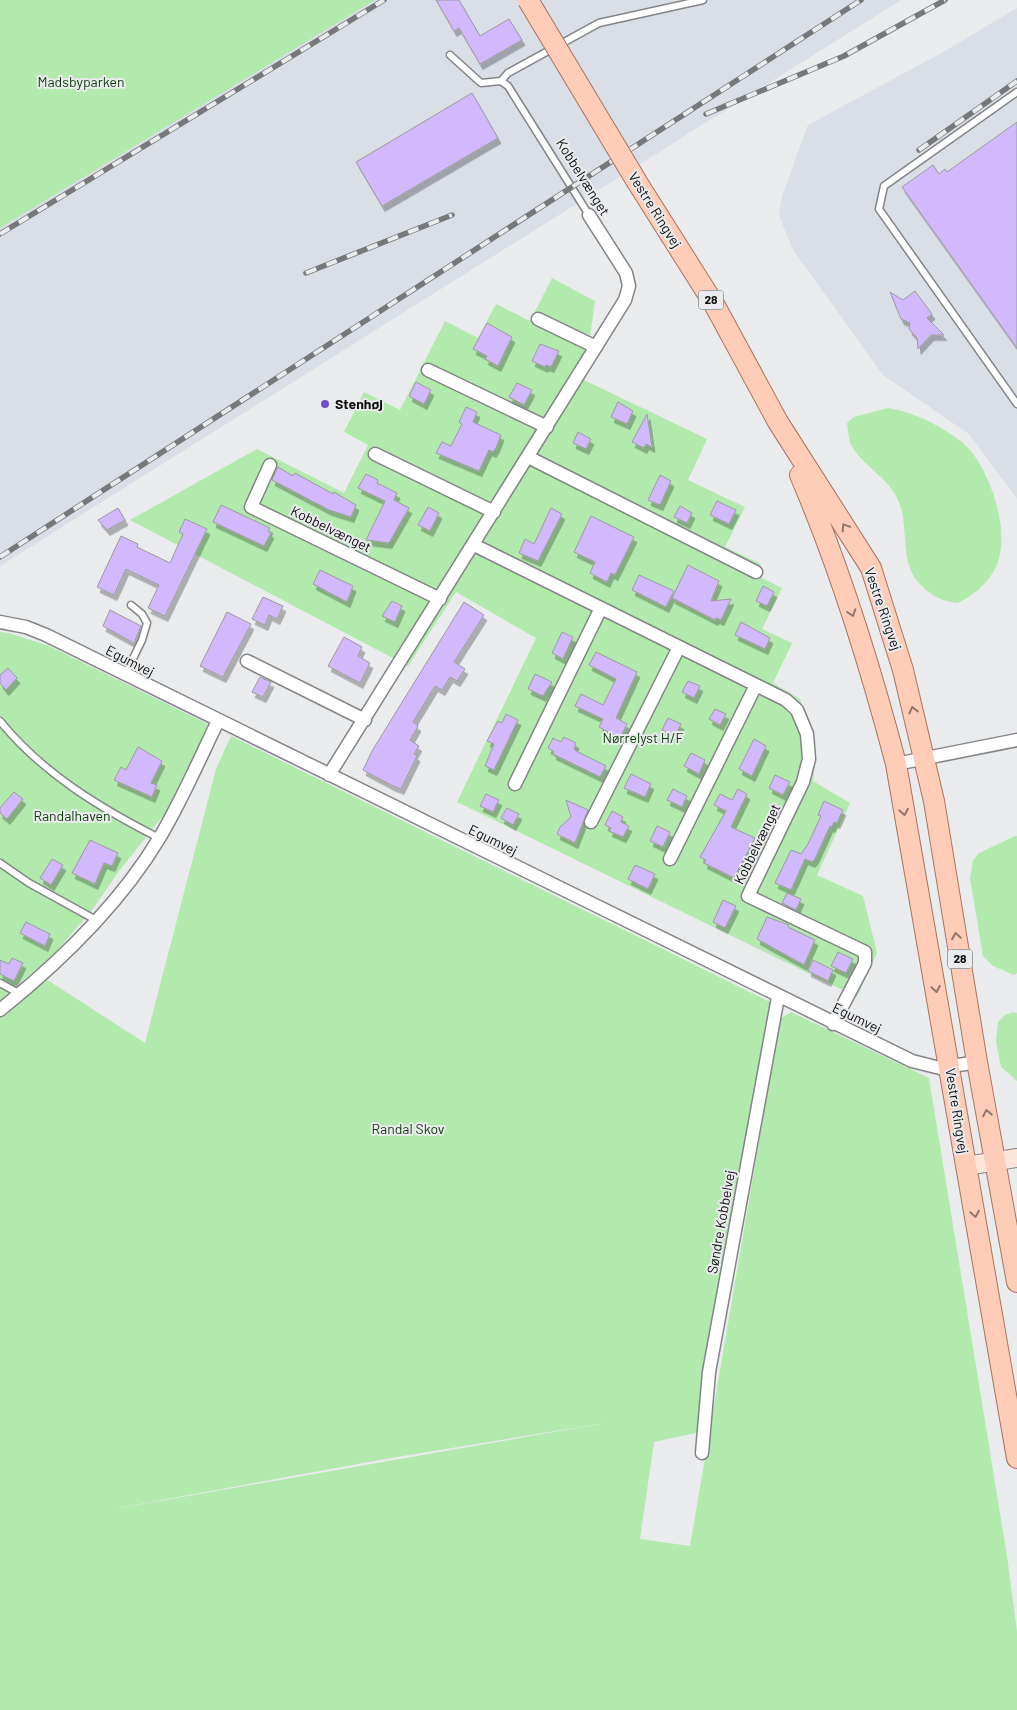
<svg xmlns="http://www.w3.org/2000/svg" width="1017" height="1710" font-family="Barlow,sans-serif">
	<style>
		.built { fill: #d9dee7 }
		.green { fill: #b2eaad; fill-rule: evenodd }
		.building { fill: #d2b8fd; stroke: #9b9a9c; filter: url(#shadow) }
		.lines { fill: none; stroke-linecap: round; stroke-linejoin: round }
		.lane-casing { stroke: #838486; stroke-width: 9 }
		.street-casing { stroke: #838486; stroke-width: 15 }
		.secondary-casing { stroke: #838486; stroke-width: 20 }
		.primary-casing { stroke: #a9735d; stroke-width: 22 }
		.lane { stroke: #fff; stroke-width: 6 }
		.street { stroke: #fff; stroke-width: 12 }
		.secondary { stroke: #fee6db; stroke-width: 18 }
		.primary { stroke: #feccb7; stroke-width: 20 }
		.rail-casing { stroke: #777879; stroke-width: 5.5 }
		.rail { stroke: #e9ebed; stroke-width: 4; stroke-dasharray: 11; stroke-linecap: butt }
		.primary-bridge-casing { stroke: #a9735d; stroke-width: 22; stroke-linecap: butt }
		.primary-bridge { stroke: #feccb7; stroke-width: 20 }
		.oneway { stroke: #92766b }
		.poi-dot { fill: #6e4ec7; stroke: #e9ebed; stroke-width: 2 }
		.labels { text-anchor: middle; stroke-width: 4; stroke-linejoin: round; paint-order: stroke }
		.shield { fill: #e9ebed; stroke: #505052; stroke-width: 1 }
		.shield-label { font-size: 12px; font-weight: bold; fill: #0e0e0f }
		.park-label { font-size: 14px; fill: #0c3c0a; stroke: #e9ebed }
		.street-label { font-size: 14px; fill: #0e0e0f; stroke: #e9ebed }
		.poi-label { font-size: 14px; font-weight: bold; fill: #0e0e0f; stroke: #e9ebed; text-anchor: start }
	</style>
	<defs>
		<filter id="shadow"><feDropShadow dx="3" dy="5.5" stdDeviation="0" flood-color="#0004"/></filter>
	</defs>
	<rect width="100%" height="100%" fill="#e9ebed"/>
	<path class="built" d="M364 0H901L0 566V227Z
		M1017 8V499L969 434 883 375 793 250 779 215 782 196 808 125 947 50Z"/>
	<path class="green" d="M0 0H375L0 228Z
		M552 278 595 301 584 380 707 439 688 480 745 507 725 547 761 564 756 575 782 588 762 629 792 643 773 683 800 699 816 751 813 781 850 803 817 875 863 896 877 953 857 997 457 802 536 638 456 592 408 666 130 520 257 449 344 493 368 445 344 432 364 392 400 410 445 321 478 338 496 304 530 321Z
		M888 408C914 412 944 427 964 444 977 455 987 476 993 493 1008 539 1007 578 958 603 941 601 933 597 921 585 897 562 911 526 897 498 886 475 858 463 850 442 848 436 848 429 847 423L854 417Z
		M0 632 9 633 49 646 208 724 179 796 119 871 92 910 55 953 0 1000Z
		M231 736 770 1002 706 1356 700 1432 654 1442 640 1539 690 1546 780 1019 791 1012 929 1078 1007 1556 1017 1631V1710H0V1014L46 979 145 1043 216 769ZM611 1422 119 1508H118L391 1458Z
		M1015 836H1017V973L1014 975 993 966 983 956 970 878 973 860 979 853Z
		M1013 1012 1017 1013V1081L1001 1067 996 1041 998 1022 1005 1015Z"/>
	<path class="building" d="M436 0H459L480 36 509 19 522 40 480 64 459 28 454 31Z
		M472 93 498 138 382 206 356 162Z
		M1017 122V348L902 187 933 165 939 174 945 169 947 172Z
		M915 291 932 314 927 318 944 335H931L918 349 917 338 909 329 910 323 901 319 890 292 903 300Z
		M487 323 512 337 498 366 485 359 487 356 473 349Z
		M540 344 559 351 551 367 546 365 545 367 532 361Z
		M416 382 431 390 424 404 409 396Z
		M517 383 532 390 524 405 509 397Z
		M618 402 633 411 627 424 611 417Z
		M466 407 477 412 473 422 501 435 496 448 493 452 489 450 479 471 436 453 442 442 451 446 462 424 459 422Z
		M647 414 652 447 646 444 644 448 632 442Z
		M578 432 591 439 586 449 573 443Z
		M278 467 293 476 295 473 333 494 334 492 356 505 351 517 329 510 272 480Z
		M366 474 378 480 377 483 397 493 394 500 409 508 389 543 366 540 385 501 358 488Z
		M660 475 671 481 660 505 648 500Z
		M717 501 736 510 729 524 710 515Z
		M221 505 270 528 268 531 271 533 264 546 213 522Z
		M680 506 692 513 687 523 674 517Z
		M428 507 439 513 430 531 418 525Z
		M118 508 125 520 107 530 98 520Z
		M551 508 562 514 538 561 519 553 525 539 534 544Z
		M591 516 634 537 615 575 611 573 607 582 590 573 595 562 574 552Z
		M185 519 207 529 165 616 148 608 159 585 126 569 114 595 97 587 121 536 138 544 137 547 170 563 183 534 179 532Z
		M688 565 719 581 711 601 731 599 721 620 716 618 715 620 672 598Z
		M320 570 353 586 347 602 313 584Z
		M639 575 674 591 666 607 632 590Z
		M763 586 774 592 767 606 756 601Z
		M263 597 283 606 277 619 269 615 265 625 252 619Z
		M392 601 402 606 395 622 382 616Z
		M464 602 484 615 454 662 465 669 457 681 450 677 442 690 435 686 413 722 418 726 410 740 419 746 414 754 417 756 401 789 391 785 363 770 372 751Z
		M110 610 141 626 134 643 103 626Z
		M227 612 251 624 223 677 200 666Z
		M741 622 770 638 765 649 735 635Z
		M562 632 573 637 563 659 552 653Z
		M344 637 362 647 358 656 370 663 360 683 328 666Z
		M596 652 637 672 616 718 627 724 620 738 599 727 603 719 575 706 581 694 603 705 616 679 589 665Z
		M8 668 17 678 6 690 0 683V675Z
		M535 674 552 682 543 696 528 689Z
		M260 677 271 682 263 697 252 692Z
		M688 681 700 686 694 698 682 692Z
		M715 709 726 714 720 725 709 719Z
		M506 714 518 720 494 770 485 766 494 744 487 741 498 721 502 723Z
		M668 718 681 724 675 737 662 730Z
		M564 737 576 743 574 749 576 751 606 766 600 777 553 754 554 752 548 748 553 738 561 742Z
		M754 739 766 746 752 776 739 769Z
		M138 747 162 761 151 783 157 785 152 797 114 780 121 767 126 770Z
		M691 753 705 760 699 774 684 766Z
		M631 774 651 784 645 797 624 788Z
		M775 775 790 782 783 795 769 788Z
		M673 789 687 796 682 807 667 800Z
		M738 789 747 794 731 827 755 838 734 878 704 863 706 860 700 857 726 811 714 805 720 794 732 800Z
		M14 792 23 799 7 819 0 813V808Z
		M486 794 499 800 493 812 480 806Z
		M566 800 588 810 575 843 557 834 560 827 571 817Z
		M824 801 843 810 837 823 834 822 832 827 830 826 815 859 812 862 805 859 791 890 775 883 791 850 801 854 808 844 821 816 818 815Z
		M507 808 519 814 513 825 501 818Z
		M612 811 623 817 621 822 629 826 623 837 609 831 611 828 605 825Z
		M657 826 670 832 663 847 650 841Z
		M90 840 118 853 112 866 104 863 95 884 72 873Z
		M52 859 63 865 51 885 40 878Z
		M635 865 655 874 648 889 628 879Z
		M787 893 801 899 796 910 782 903Z
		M723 900 736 906 725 928 713 922Z
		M767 917 789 925 788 927 815 940 804 965 757 939Z
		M26 922 50 934 45 946 20 933Z
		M838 952 853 959 846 973 831 966Z
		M12 958 23 963 14 981 0 974V960L9 964Z
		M813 960 833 970 828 981 808 971Z"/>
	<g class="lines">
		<defs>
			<path id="lane" d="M450 55 481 83 501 81 508 86 589 215
				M501 81 508 73 599 23 703 0
				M1017 92 884 186 879 209 1017 404
				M125 675 142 640 147 623 142 614 131 605
				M0 721C42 773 100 808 159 838
				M0 863 29 883 96 920
				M0 983 20 994"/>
			<path id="street" d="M538 319 596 347
				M428 370 547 427
				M375 454 494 512
				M528 457 756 572
				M270 465 251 507 440 599
				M474 545 756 685 670 859
				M0 622 26 627 46 635 912 1061 940 1068 977 1062
				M247 661 365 720
				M756 685 786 700 797 710 807 734 809 759 803 782 748 896 865 952V963L833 1024
				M896 764 1017 740
				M329 775 625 300 629 286 626 273 589 215
				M515 784 601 608
				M591 822 679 647
				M0 1010C60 962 120 904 160 837 182 800 199 760 218 721
				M702 1453 709 1372 778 997"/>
			<path id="secondary" d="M966 1166 1017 1158"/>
			<path id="primary" d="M637 182 714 304 778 422 871 568 903 670 934 801 977 1062 1017 1282
				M800 475C840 568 870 665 896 764L1017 1458"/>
		</defs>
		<use href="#lane" class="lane-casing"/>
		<use href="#street" class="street-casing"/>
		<use href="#secondary" class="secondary-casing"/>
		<use href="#primary" class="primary-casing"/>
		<use href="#lane" class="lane"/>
		<use href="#street" class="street"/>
		<use href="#secondary" class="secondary"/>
		<use href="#primary" class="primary"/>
		<defs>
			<path id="rail" d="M706 114 844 56 945 0
				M919 150 1017 81
				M0 234 384 0
				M306 273 452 215
				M0 557 861 0"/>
		</defs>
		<use href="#rail" class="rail-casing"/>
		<use href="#rail" class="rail"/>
		<defs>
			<path id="primary-bridge" d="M528 0 637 182"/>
		</defs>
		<use href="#primary-bridge" class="primary-bridge-casing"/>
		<use href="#primary-bridge" class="primary-bridge"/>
	</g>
	<defs><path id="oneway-chevron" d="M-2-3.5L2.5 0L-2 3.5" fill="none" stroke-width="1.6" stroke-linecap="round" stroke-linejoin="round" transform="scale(1.25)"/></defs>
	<g class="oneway">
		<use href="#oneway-chevron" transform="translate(845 527) rotate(-122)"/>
		<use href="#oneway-chevron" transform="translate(852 613) rotate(72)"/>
		<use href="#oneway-chevron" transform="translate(913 710) rotate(-104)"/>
		<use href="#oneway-chevron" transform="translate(904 812) rotate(80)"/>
		<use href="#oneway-chevron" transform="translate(956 936) rotate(-99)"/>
		<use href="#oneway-chevron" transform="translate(936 989) rotate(80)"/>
		<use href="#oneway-chevron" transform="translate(987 1113) rotate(-101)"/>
		<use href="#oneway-chevron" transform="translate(975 1214) rotate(80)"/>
	</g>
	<circle class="poi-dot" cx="325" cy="404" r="5"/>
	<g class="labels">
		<g class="shield">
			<rect x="698.5" y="290.5" width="25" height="19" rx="4"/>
			<rect x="947.5" y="949.5" width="25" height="19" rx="4"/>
		</g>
		<g class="shield-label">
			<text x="711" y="304">28</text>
			<text x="960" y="963">28</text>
		</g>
		<g class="park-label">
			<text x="81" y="87">Madsbyparken</text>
			<text x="643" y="743">Nørrelyst H/F</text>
			<text x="72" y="821">Randalhaven</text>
			<text x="408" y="1134">Randal Skov</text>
		</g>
		<g class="street-label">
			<text transform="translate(583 177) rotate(58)" y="5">Kobbelvænget</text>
			<text transform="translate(655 210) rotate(58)" y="5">Vestre Ringvej</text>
			<text transform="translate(331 529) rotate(26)" y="5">Kobbelvænget</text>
			<text transform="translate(883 609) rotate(71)" y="5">Vestre Ringvej</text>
			<text transform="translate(130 661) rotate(27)" y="5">Egumvej</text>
			<text transform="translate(493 840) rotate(26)" y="5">Egumvej</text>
			<text transform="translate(757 844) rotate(-64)" y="5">Kobbelvænget</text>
			<text transform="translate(857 1018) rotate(26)" y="5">Egumvej</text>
			<text transform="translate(957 1111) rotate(81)" y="5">Vestre Ringvej</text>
			<text transform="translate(721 1222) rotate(-80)" y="5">Søndre Kobbelvej</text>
		</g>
		<g class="poi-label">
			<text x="335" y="409">Stenhøj</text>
		</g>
	</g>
</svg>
